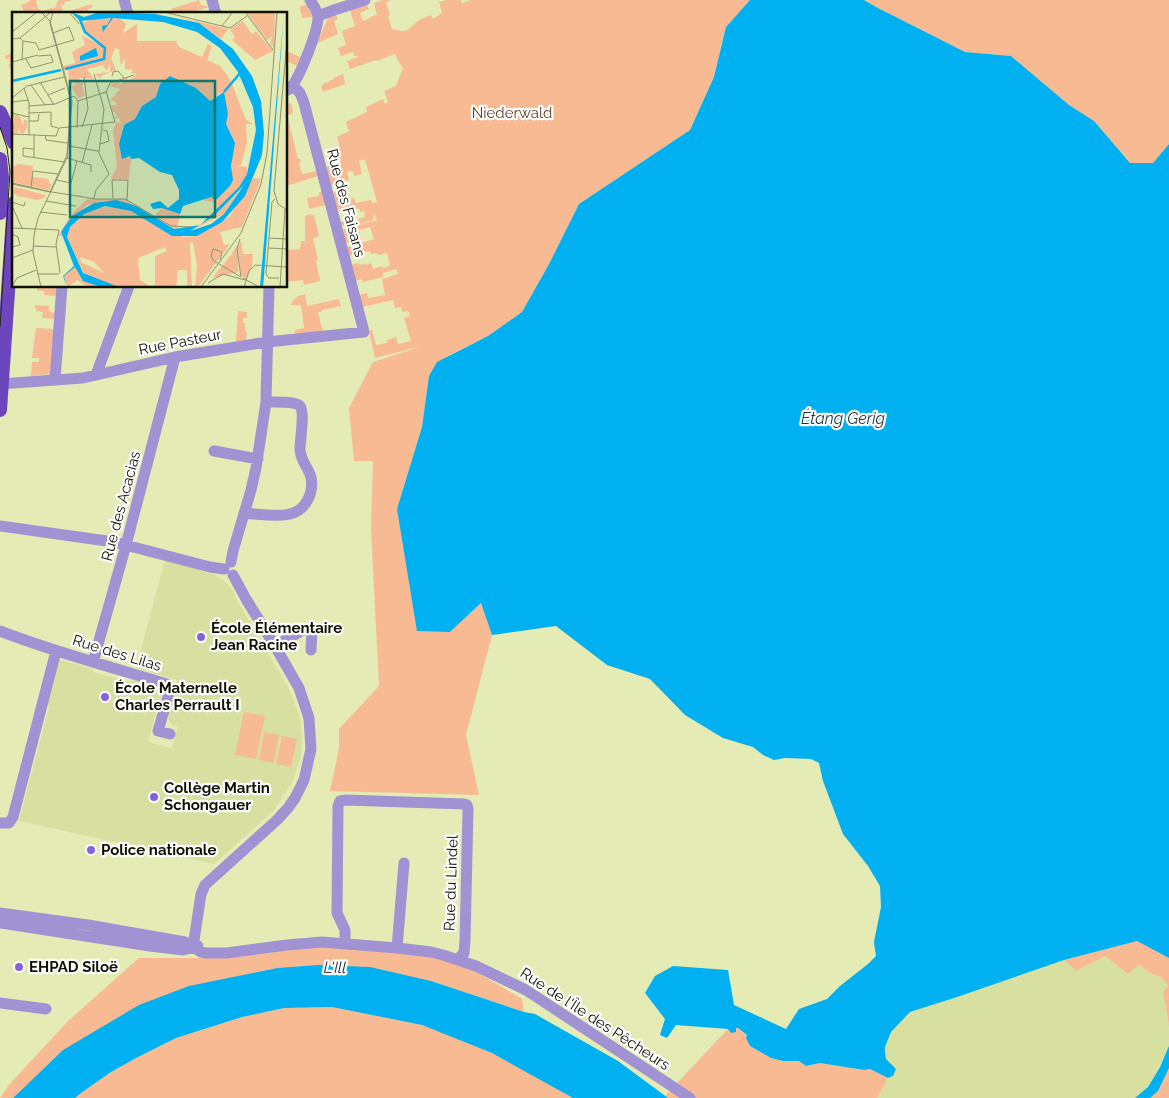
<svg xmlns="http://www.w3.org/2000/svg" width="1169" height="1098" font-family="Raleway,sans-serif">
	<style>
		.built { fill: #d7dfa1 }
		.green { fill: #f7ba93 }
		.water { fill: #00b0f0 }
		.lines { fill: none; stroke-linecap: round; stroke-linejoin: round }
		.minor { stroke: #a193d3; stroke-width: 11 }
		.major { stroke: #6c46bc; stroke-width: 14 }
		.tram { stroke: #262814; stroke-width: 1 }
		.poi-dot { fill: #8561dc; stroke: #fff; stroke-width: 2 }
		.labels { text-anchor: middle; stroke-width: 4.5; stroke-linejoin: round; paint-order: stroke }
		.park-label { font-size: 15px; fill: #663d20; stroke: #fff }
		.street-label { font-size: 15px; fill: #101201; stroke: #fff }
		.poi-label { font-size: 15px; font-weight: bold; fill: #101201; stroke: #fff; text-anchor: start }
		.water-label { font-size: 16px; font-style: italic; fill: #1e3440; stroke: #fff }
		.inset-river { fill: none; stroke: #00b0f0; stroke-width: 2.5 }
		.inset-road { fill: none; stroke: #8f946d; stroke-width: 1 }
		.view { fill: #0f766e; fill-opacity: 0.15; stroke: #0f766e; stroke-width: 2.5 }
		.inset-edge { fill: none; stroke: #101201; stroke-width: 2.5 }
	</style>
	<rect width="100%" height="100%" fill="#e4ebb5"/>
	<path class="built" d="M165 560 213 574 224 581 233 590 238 602 288 687 299 714 302 733V749L299 764 292 783 274 810 214 864 19 821 49 707 48 704 59 660 93 669V672L131 682 132 679 162 687 163 689 148 742 172 748 178 727 172 725 167 717 177 680 136 668Z
		M1105 956 1128 974 1139 965 1152 974 1161 977 1168 986 1163 992 1169 1026V1048L1148 1087 1135 1098H877L888 1078 893 1076 891 1066 886 1059 885 1052V1047L891 1032 910 1012 957 997 1064 960 1076 971Z"/>
	<path class="green" d="M31 0H38L36 1 38 9H40L41 11 56 7 57 2 59 0H73L64 2 65 4 61 5 63 13 92 4 93 7 88 9 89 14H25L21 5 26 3Z
		M199 0 201 5 209 7 185 14H172L171 9Z
		M383 0H391L386 2 390 15 388 16 392 29 402 31H406L416 23 419 20 431 15 433 19 442 13 439 2 447 0H461L462 3 471 0H750L726 27 714 77 690 130 579 204 548 266 522 312 488 336 449 355 429 376 422 427 397 509 450 632 481 603 492 635 466 735 479 795 330 791 339 749V729L379 686 371 529 373 461H354L349 408 373 362 423 346 375 358 369 331 372 330 376 345 387 343V340L396 337 398 344 411 341 404 318 410 316 408 311 402 312 401 307 395 308 393 300 362 307 359 295 367 293 368 298 385 295 382 279 398 274 396 269 383 273V277L363 282 362 279 355 281 351 265 359 263 360 265 365 263 366 265 371 263 373 269 382 266 383 268 390 266 387 253 379 255 376 253 371 254 370 251 348 256 347 247 374 239 370 227 359 230 361 239 345 243 342 230 377 220 374 214 373 220 349 227 348 224 341 226 340 222 349 220 350 224 358 222V219L365 217 364 211 360 212 359 208 353 210 352 208 345 210 337 209 332 193 340 191 343 200 354 198 356 203 371 200 372 203 377 202 365 159 359 161 362 174 354 176 353 171 347 172 349 180 331 185 325 167 340 164V162L341 161 339 149 340 148 337 137 349 131 346 122 367 112 366 107 383 99 385 104 388 102 384 91 396 86 403 68 399 63 395 54 377 61 376 60 350 69 347 61 358 57V56H354L353 52 341 56 338 48 346 45 342 31 355 26 350 10 367 5 369 9 360 13 363 21 370 18V17L377 15 374 3Z
		M864 0H1169V144L1153 163H1130L1094 121 1069 105 1011 56 965 52 876 7Z
		M308 5 312 17 302 18V14H301L300 6Z
		M336 15 338 19 334 21 338 34 317 43 328 18Z
		M14 50V80L10 72 13 71 8 65 10 64 9 58 6 59 5 56C8 55 12 53 14 50Z
		M286 51 300 57 297 66 286 61Z
		M343 74 345 84 323 92 321 86 323 85V84L334 79V78Z
		M291 103 293 112 292 114 287 115 298 159H300L301 162 299 163 302 174 317 171 318 176 286 186V104Z
		M319 192H322L326 205 309 209 307 198 319 196Z
		M311 214V216L314 215 319 236 313 238 318 260 316 261 320 281 304 285 303 280 286 282V250L300 249 301 241H305V216Z
		M32 286H58L57 296 44 295V291L37 290V287Z
		M305 294 307 306 339 299 341 306 322 310 321 312H318L323 332 295 335V330L304 328 301 305H291V303L298 296Z
		M35 305 49 306V312L56 313 55 319 42 318 43 312 36 311V308H35Z
		M238 311 247 312V318H243V323H245V331L247 332 246 340 236 342Z
		M36 328 54 329 51 374 31 376 32 362H39V358H32Z
		M244 712 265 716 256 759 235 755Z
		M264 732 279 735 274 763 259 760Z
		M282 736 297 739 291 767 276 764Z
		M1137 941 1169 958V1026L1163 992 1168 986 1161 977 1152 974 1139 965 1128 974 1105 956 1076 971 1064 960Z
		M321 946 436 957 475 971 522 999 524 1012 431 981 318 965 277 968 224 979 63 1050 13 1098H0L9 1085 68 1021 139 958H231Z
		M332 1007 422 1025 492 1052 573 1098H75L81 1093 111 1072 138 1057 176 1038 242 1017 284 1008Z
		M738 1028 747 1036 746 1038 750 1046 771 1058 783 1061H799L806 1066 820 1063 863 1070 870 1069 888 1078 877 1098H668L665 1096 728 1029Z
		M1169 1068V1098H1150L1158 1091Z"/>
	<path class="water" d="M750 0H864L876 7 965 52 1011 56 1069 105 1094 121 1130 163H1153L1169 144V958L1137 941 1064 960 957 997 910 1012 891 1032 885 1047V1052L886 1059 896 1069 893 1076 888 1078 870 1069 864 1070 820 1063 806 1066 799 1061H783L771 1058 750 1046 746 1038 747 1035 738 1028H736V1032L731 1033 728 1029 676 1025 667 1038 660 1035 665 1019 645 993 655 976 673 966 728 970 734 1005 786 1029 799 1009 827 999 840 986 868 964 876 956 874 942 881 907 880 886 868 866 843 834 823 781 819 763 811 759 785 758 774 760 763 755 753 747 723 738 685 715 650 679 607 665 556 626 492 635 481 603 450 632 417 631 397 509 422 427 429 376 437 362 488 336 522 312 548 266 579 204 690 130 714 77 726 27Z
		M318 965 370 967 431 981 524 1012 535 1014 618 1061 668 1098H573L492 1053 422 1025 332 1007 284 1008 242 1017 176 1038 138 1057 111 1072 81 1093 75 1098H13L63 1050 139 1005 189 986 277 968Z
		M1169 1046V1068L1158 1091 1150 1098H1135L1148 1087 1160 1067Z"/>
	<g class="lines">
		<path class="minor" d="M124 0 128 14
			M212 0 216 14
			M310 0 315 8 318 16
			M286 91C289 89 290 89 292 86 300 76 319 29 318 16L334 10 365 0
			M96 375 129 286
			M55 380 62 286
			M0 384 83 378 175 357 267 342 364 332 304 103 300 93 293 86
			M214 451 258 459
			M244 513C255 514 280 517 290 514 306 510 314 493 311 477 308 467 300 460 300 449 300 440 305 412 300 406 295 401 273 402 266 402
			M0 526 114 542 210 567 224 569
			M231 562 233 551 251 490 256 468 266 402 269 286
			M0 631C54 652 111 667 167 684L170 690 158 731 170 734
			M275 646 305 629H319
			M311 650 312 629
			M93 662 126 545 175 357
			M0 823H9L13 817 56 651
			M0 913 88 925 185 942 201 952 206 953H227L287 945 322 942 397 948 431 952 443 955 476 966 526 990 690 1098
			M0 923 150 946 183 950 198 946
			M345 944V930L337 913 338 806 340 801 346 800 464 804 467 805 468 809 465 941 464 953 458 959
			M193 947 201 894 205 885 277 820 288 808 295 798 304 780 311 749 309 718 299 688 275 646 246 599 233 575
			M397 948 404 863
			M0 1003 46 1009"/>
		<path class="major" d="M0 112 14 143
			M0 159 2 177 0 213
			M0 410 14 203"/>
		<path class="tram" d="M0 127 7 148 10 172 0 327"/>
	</g>
	<g class="poi-dot">
		<circle cx="201" cy="637" r="5"/>
		<circle cx="105" cy="697" r="5"/>
		<circle cx="154" cy="797" r="5"/>
		<circle cx="91" cy="850" r="5"/>
		<circle cx="19" cy="967" r="5"/>
	</g>
	<g class="labels">
		<g class="park-label">
			<text x="512" y="118">Niederwald</text>
		</g>
		<g class="street-label">
			<text transform="translate(346 203) rotate(75)" y="5">Rue des Faisans</text>
			<text transform="translate(180 342) rotate(-11)" y="5">Rue Pasteur</text>
			<text transform="translate(121 506) rotate(-75)" y="5">Rue des Acacias</text>
			<text transform="translate(117 653) rotate(17)" y="5">Rue des Lilas</text>
			<text transform="translate(451 883) rotate(-88)" y="5">Rue du Lindel</text>
			<text transform="translate(595 1019) rotate(33)" y="5">Rue de l'Île des Pêcheurs</text>
		</g>
		<g class="poi-label">
			<text x="211" y="633">École Élémentaire<tspan x="211" dy="17">Jean Racine</tspan></text>
			<text x="115" y="693">École Maternelle<tspan x="115" dy="17">Charles Perrault I</tspan></text>
			<text x="164" y="793">Collège Martin<tspan x="164" dy="17">Schongauer</tspan></text>
			<text x="101" y="855">Police nationale</text>
			<text x="29" y="972">EHPAD Siloë</text>
		</g>
		<g class="water-label">
			<text x="843" y="424">Étang Gerig</text>
			<text transform="translate(335 967) rotate(1)" y="6">L'Ill</text>
		</g>
	</g>
	<g transform="translate(12 12)">
		<rect width="275" height="275" fill="#e4ebb5"/>
		<path d="M234 0H263L262 36 258 32 260 24 255 28ZM159 3 216 17 209 27 187 11ZM86 6H108L114 12 111 21 125 12V29H164L167 35 190 45 196 32 200 34 195 48 208 54 218 67 234 108 241 112H234L235 131 229 153 225 154 235 155V162L227 175 204 197 202 190 190 188 199 185 219 162 221 126 214 112 215 103 209 80 198 89 184 76 167 69 148 72 144 85 130 94 123 107 111 115 107 132 119 147 117 167H99L105 154 101 119 104 110 109 111 107 106 103 107 105 103 102 101H106L101 100 99 93H105L103 89H98L108 77 97 74 106 69 108 72 115 68 111 67 115 66 116 69 125 62 118 61 122 58 113 57V46L109 54 107 37 103 36 99 46 104 58 89 64 88 67 83 62 98 60V49L95 59 91 53 75 57 82 67 68 66 66 70 74 71 70 73 72 79 68 81 72 80 73 84 66 86 59 75 65 71 57 70 56 58H51V54L63 51 60 40 73 33 70 23 89 34 72 20 68 11ZM231 9 240 22 244 19 261 39 243 48 220 28 223 25 218 17ZM3 102 8 105 11 113 12 108H15L16 122 15 115 12 121H8L7 115 6 121 2 122 1 117 0 120ZM7 152 21 154 20 165 37 167V172H40L37 178 0 170V155ZM241 166 249 167 230 215 208 220 212 233 218 232 186 275H183L185 254 181 230 178 231 180 275H175V258H166L164 275H143V244L155 239 153 235 126 246 128 268 139 275H107L72 262 55 225 58 215 68 204 80 197 99 194 119 199 171 225 185 224 218 204ZM68 245 82 250 92 261 69 250ZM234 168 212 202 178 219 202 204ZM3 175 33 183 34 185 25 188 6 184 1 181ZM75 187H112L123 194 92 189 75 193 49 220 50 224H46L59 203ZM150 196 168 202 165 218 141 205ZM229 228 231 242H241L240 254 234 267 229 263 226 236ZM226 232V260L200 266 219 243ZM63 255 70 268 89 275H77L65 268 56 275 52 264Z" fill="#f7ba93" fill-rule="evenodd"/>
		<path d="M59 0 72 5 88 0 143 2 187 11 221 37 240 64 249 89 252 121 250 143 233 184 210 210 185 224H160L119 199 93 194 72 202 58 215 55 225 71 261 107 275H89L71 269 63 255 52 264 55 275 51 264 62 254 49 220 60 204 82 191 104 188 124 194 162 217 188 213 227 175 235 162 244 118 241 95 226 60 208 36 185 20 151 10 101 6 91 20 90 14 95 13 99 6 68 9ZM232 173 212 202 199 212 178 219 202 204ZM272 0 252 264 251 275H248ZM84 36 86 44 68 49V44ZM158 64 184 76 198 89 212 80 216 102 214 112 223 131 219 154 221 168 218 174 204 188 199 185 171 194 168 202 150 196 141 197 138 192 148 189 156 196 167 187V178L160 163 148 160 127 146 119 147 118 144 110 147 107 132 112 113 123 107 130 94 144 85 148 72Z" fill="#00b0f0" fill-rule="evenodd"/>
		<path class="inset-river" d="M53 57 92 47 93 36 73 20 68 8M0 69 49 58M212 80 229 60M243 153 248 132"/>
		<path class="inset-road" d="M57 0 67 12M152 0 218 16 235 4M233 0 261 38M210 14 220 1M0 20 25 0M8 26 11 29 24 31 27 38 62 28 57 15 41 21M0 27 8 26 39 0M275 28 262 179 266 192 275 198M14 47 19 56 41 50 39 43 26 44M10 48 11 29M0 50 26 43M82 62 92 97 87 140M100 64 101 60 106 59 112 66M28 70 42 93M19 73 33 93M12 76 17 91V123M36 83 53 76M0 86 15 74 52 65M66 89 94 80 98 71 122 63M0 90 17 88M17 94 43 92 62 84 66 89M0 101 17 105M17 101 39 100V114L46 116M17 109H26L27 102M70 115 76 97 72 65M65 116 66 89M0 122 44 124 47 116 103 110 94 79M33 123 34 128 55 131M88 132 97 129 95 119 91 118M57 134 86 139M22 137 11 136V144L53 150M22 145V123M55 146 79 153V160M70 151 80 113M45 168 59 171 65 149M0 171 40 180M0 172 38 180 55 143 59 89 38 11 41 0M19 175 21 159 46 162M40 180 84 187H113L159 214 180 215M82 186 84 178 97 162 86 139M101 186 100 168H116L115 188M263 187 260 190 254 262 257 266H267M34 189 64 194M0 190 12 194 13 190M0 194 10 216M28 200 55 203M0 216 47 218 44 232 48 261M0 222 6 225 8 233 0 235M257 226 275 227M228 227 225 237 229 265M21 234 44 235M257 236 275 237M0 246 21 238M208 248 210 240 201 237 199 244 202 249 229 265M25 262H47M231 266 247 275M196 271 211 262 233 268M0 274 5 266 24 258M29 275 21 240 22 223 26 206 55 146 60 89 38 9 29 0M189 275 229 221 249 172 255 141 265 0M232 275 237 259 243 253 275 255M268 275 273 197"/>
		<path class="view" d="M58 69H203V205H58Z"/>
		<rect width="275" height="275" class="inset-edge"/>
	</g>
</svg>
